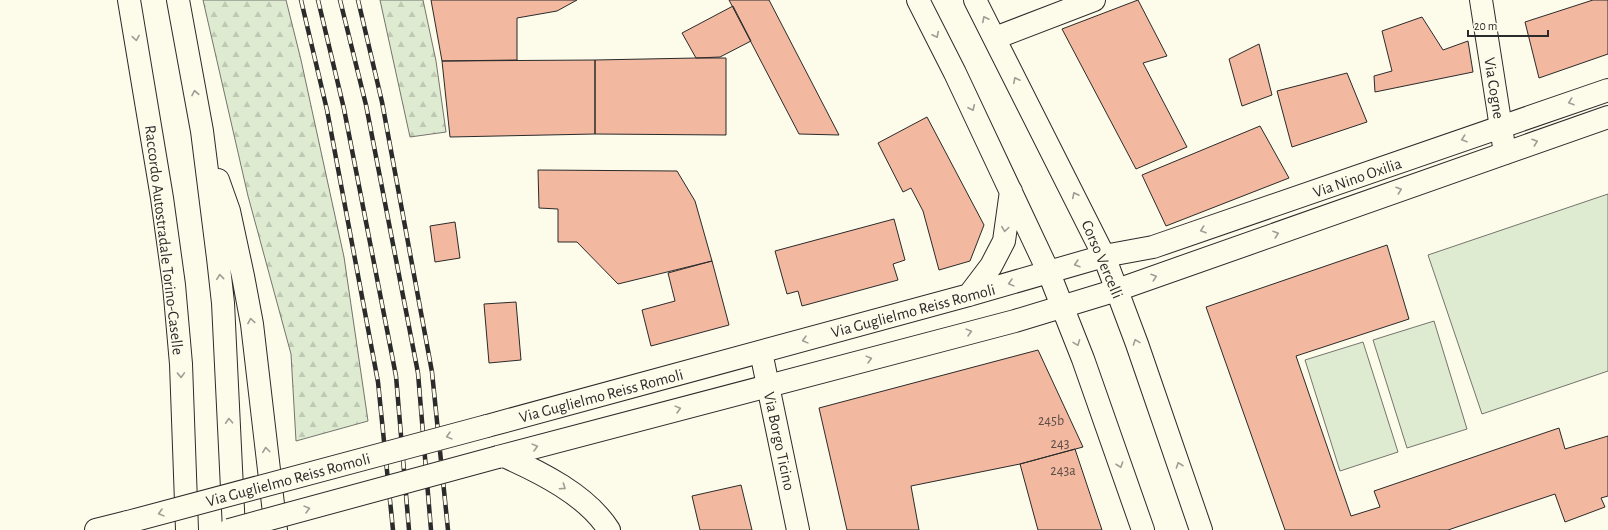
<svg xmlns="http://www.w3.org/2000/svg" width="1608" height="530" font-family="'Alegreya Sans',sans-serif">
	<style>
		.green { fill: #deebd1; stroke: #74746e }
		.forest { fill: url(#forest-firs); stroke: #74746e }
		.building { fill: #f2b8a0; stroke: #2b2b2b }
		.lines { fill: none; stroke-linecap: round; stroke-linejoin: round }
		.minor-casing { stroke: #2b2b2b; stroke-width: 24 }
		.tertiary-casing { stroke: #2b2b2b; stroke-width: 24 }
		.secondary-casing { stroke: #2b2b2b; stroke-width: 24 }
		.motorway-casing { stroke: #2b2b2b; stroke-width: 24 }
		.minor { stroke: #fdfbea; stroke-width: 22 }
		.tertiary { stroke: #fdfbea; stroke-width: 22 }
		.secondary { stroke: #fdfbea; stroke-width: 22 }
		.motorway { stroke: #fdfbea; stroke-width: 22 }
		.rail-casing { stroke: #2b2b2b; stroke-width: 4.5 }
		.rail { stroke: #fdfbea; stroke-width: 3; stroke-dasharray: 9; stroke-linecap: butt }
		.secondary-bridge-casing { stroke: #2b2b2b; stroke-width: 24; stroke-linecap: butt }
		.secondary-bridge { stroke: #fdfbea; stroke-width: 22 }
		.oneway { stroke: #9e9d94 }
		.labels { text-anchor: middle; stroke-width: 3; stroke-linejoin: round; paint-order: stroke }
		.number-label { font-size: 14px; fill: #5d4e48 }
		.street-label { font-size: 16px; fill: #2b2b2b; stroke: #fdfbea }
	</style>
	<defs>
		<pattern id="forest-firs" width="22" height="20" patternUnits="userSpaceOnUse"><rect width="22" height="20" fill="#deebd1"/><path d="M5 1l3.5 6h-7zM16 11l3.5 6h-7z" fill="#bfcab4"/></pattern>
	</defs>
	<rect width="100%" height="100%" fill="#fdfbea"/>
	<path class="green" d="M1608 194V371L1482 414 1428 255Z
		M1434 321 1467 429 1407 448 1373 340Z
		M1363 342 1398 452 1340 471 1305 360Z"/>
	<path class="forest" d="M203 0H286L301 60 344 257 368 421 296 441 291 354 248 196Z
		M380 0H423L436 61 446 132 410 137Z"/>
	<path class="building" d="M431 0H577L557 11 517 18V60L442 61Z
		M729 0H769L839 135 799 134Z
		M1138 0 1167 56 1143 63 1187 147 1136 169 1062 29Z
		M1593 0H1608V54L1539 78 1525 22Z
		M733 6 751 41 720 57 696 58 682 33Z
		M1422 17 1443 50 1468 41 1473 72 1375 92 1374 76 1392 71 1382 31Z
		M1259 44 1272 95 1242 106 1229 59Z
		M696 58H726V135L595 134V60Z
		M595 60V134L450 137 442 61Z
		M1347 73 1367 122 1292 147 1277 91Z
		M927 117 984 225 970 261 939 270 923 211 911 188 903 192 878 143Z
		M1260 126 1289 178 1166 226 1142 175Z
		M538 170 677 171 695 201 712 261 618 284 577 242H558V209L539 208Z
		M894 219 905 260 893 264 898 280 802 306 798 291 787 294 775 251Z
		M455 222 460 258 435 262 430 226Z
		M1387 245 1409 319 1296 356 1351 516 1380 507 1374 491 1559 428 1565 449 1608 436V496L1601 498 1605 507 1565 522 1555 494 1448 530H1285L1206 307Z
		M712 261 729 325 651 346 642 310 675 301 668 273Z
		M516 302 521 360 489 363 484 304Z
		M1038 350 1083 447 1020 464 911 486 919 530H847L819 408Z
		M1075 449 1102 530H1038L1020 464Z
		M741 485 752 530H700L692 496Z"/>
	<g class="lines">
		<defs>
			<path id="minor" d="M1481 0 1505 153
				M995 38 1094 0
				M761 352 798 530"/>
			<path id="tertiary" d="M1104 256 1153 247 1608 90
				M1117 290 1608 117"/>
			<path id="secondary" d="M918 0 955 73 1049 273 1083 359 1143 530
				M975 0 1104 256 1137 344 1201 530
				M969 295 991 266 1004 241 1011 191
				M487 426 969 295 1104 256
				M498 457 1015 321 1117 290
				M96 530 128 522"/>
			<path id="motorway" d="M129 0 162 198 174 285 181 364 187 530
				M178 0 202 131 218 258 223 303 234 530
				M218 180 229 211 243 276 252 324 276 530
				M504 456C540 472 587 495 609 530"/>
		</defs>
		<use href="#minor" class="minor-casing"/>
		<use href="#tertiary" class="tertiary-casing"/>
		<use href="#secondary" class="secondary-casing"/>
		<use href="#motorway" class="motorway-casing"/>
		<use href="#minor" class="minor"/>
		<use href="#tertiary" class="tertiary"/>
		<use href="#secondary" class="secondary"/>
		<use href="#motorway" class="motorway"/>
		<defs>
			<path id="rail" d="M301 0 327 110 378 382 393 530
				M318 0 344 109 396 376 409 530
				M340 0 366 105 418 373 431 530
				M358 0 382 102 432 372 448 530"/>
		</defs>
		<use href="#rail" class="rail-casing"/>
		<use href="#rail" class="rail"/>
		<defs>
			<path id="secondary-bridge" d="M128 522 487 426
				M229 530 498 457"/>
		</defs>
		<use href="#secondary-bridge" class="secondary-bridge-casing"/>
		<use href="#secondary-bridge" class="secondary-bridge"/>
	</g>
	<defs><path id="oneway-chevron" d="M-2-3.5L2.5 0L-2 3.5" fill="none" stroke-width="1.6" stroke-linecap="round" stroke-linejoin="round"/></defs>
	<g class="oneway">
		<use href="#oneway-chevron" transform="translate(985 19) rotate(-117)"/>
		<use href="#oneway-chevron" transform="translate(936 35) rotate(63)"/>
		<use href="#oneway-chevron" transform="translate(136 38) rotate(81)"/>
		<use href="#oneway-chevron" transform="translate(1016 80) rotate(-117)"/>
		<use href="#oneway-chevron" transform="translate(195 93) rotate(-101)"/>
		<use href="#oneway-chevron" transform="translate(1571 102) rotate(161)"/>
		<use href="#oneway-chevron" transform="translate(972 108) rotate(65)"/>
		<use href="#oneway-chevron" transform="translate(1464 139) rotate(161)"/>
		<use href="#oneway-chevron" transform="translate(1535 142) rotate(-19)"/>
		<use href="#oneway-chevron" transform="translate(1399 190) rotate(-19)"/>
		<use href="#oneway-chevron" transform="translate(1075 195) rotate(-117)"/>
		<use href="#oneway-chevron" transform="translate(1005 229) rotate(98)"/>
		<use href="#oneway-chevron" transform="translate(1203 230) rotate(161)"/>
		<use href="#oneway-chevron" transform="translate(1276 234) rotate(-19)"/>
		<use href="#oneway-chevron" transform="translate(1077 264) rotate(163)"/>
		<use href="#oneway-chevron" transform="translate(220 277) rotate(-96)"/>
		<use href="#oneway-chevron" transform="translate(1154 277) rotate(-19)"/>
		<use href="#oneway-chevron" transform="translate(1011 283) rotate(165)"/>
		<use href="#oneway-chevron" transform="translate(251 321) rotate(-99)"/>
		<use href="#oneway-chevron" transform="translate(969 332) rotate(-15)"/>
		<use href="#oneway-chevron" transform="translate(805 340) rotate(165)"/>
		<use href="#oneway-chevron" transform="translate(1136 342) rotate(-110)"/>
		<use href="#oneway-chevron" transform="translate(1077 343) rotate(69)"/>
		<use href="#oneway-chevron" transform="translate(869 359) rotate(-15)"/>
		<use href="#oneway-chevron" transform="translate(181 375) rotate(88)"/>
		<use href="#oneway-chevron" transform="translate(678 409) rotate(-15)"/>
		<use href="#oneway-chevron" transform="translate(229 421) rotate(-93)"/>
		<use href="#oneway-chevron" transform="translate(449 436) rotate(165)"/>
		<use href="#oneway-chevron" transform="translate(535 447) rotate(-15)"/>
		<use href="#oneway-chevron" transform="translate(266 450) rotate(-97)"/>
		<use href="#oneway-chevron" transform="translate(1120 465) rotate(71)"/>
		<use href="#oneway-chevron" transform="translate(1179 465) rotate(-109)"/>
		<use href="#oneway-chevron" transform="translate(563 487) rotate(34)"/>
		<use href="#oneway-chevron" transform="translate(307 509) rotate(-15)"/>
		<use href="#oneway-chevron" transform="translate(161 513) rotate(165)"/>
	</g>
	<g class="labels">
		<g class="number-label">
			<text x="1051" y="425">245b</text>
			<text x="1060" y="448">243</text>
			<text x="1063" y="475">243a</text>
		</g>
		<g class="street-label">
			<text transform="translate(1495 88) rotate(81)" y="6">Via Cogne</text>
			<text transform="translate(1357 177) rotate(-19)" y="6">Via Nino Oxilia</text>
			<text transform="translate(165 240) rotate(83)" y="6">Raccordo Autostradale Torino-Caselle</text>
			<text transform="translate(1103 259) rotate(67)" y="6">Corso Vercelli</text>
			<text transform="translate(913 310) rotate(-15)" y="6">Via Guglielmo Reiss Romoli</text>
			<text transform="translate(601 395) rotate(-15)" y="6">Via Guglielmo Reiss Romoli</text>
			<text transform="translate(780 441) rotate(78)" y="6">Via Borgo Ticino</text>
			<text transform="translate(288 479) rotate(-15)" y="6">Via Guglielmo Reiss Romoli</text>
		</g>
	</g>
	<path d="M1468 30v6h80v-6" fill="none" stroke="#2b2b2b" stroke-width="2"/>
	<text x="1474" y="30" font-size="12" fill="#2b2b2b" stroke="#fdfbea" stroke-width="3" paint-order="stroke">20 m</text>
</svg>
